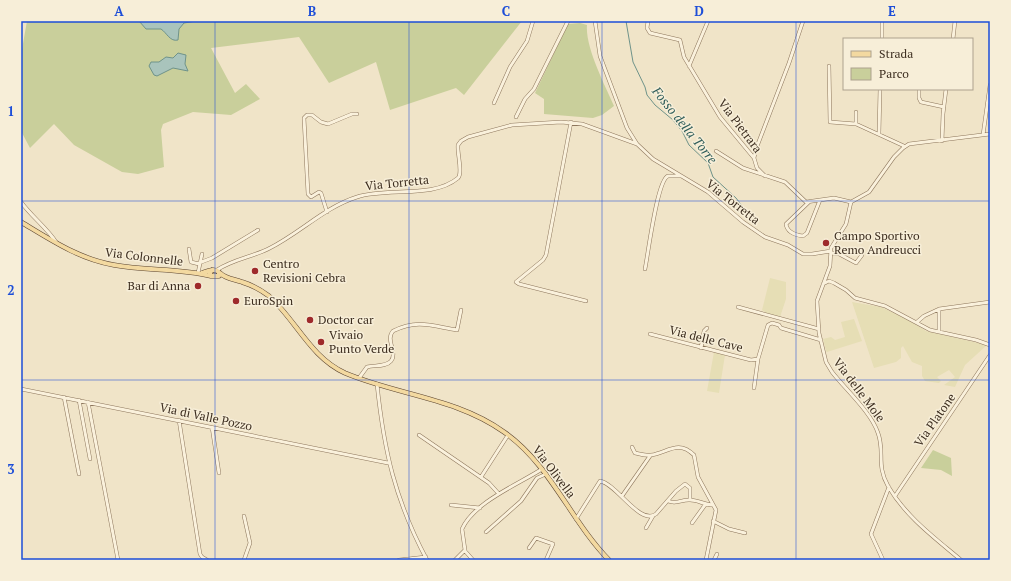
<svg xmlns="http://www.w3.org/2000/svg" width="1011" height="581" font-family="'PT Serif',serif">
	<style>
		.farmland { fill: #e6deb5 }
		.green { fill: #c9cf9b }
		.water { fill: #a9c4bc; stroke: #6f938a }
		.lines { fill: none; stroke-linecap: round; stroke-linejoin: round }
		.stream { stroke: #6f938a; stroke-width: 1 }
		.minor-casing { stroke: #8d765c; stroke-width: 4 }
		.major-casing { stroke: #5b4430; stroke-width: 5 }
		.minor { stroke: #faf1dc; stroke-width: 3 }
		.major { stroke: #f3d9a0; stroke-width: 4 }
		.grid { fill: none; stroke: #1d4ed8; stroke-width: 1; stroke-opacity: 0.55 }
		.poi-dot { fill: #9e2a2b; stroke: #f7eed8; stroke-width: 1.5 }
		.labels { text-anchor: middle; stroke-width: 3; stroke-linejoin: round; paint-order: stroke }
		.street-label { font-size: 12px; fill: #3d2e20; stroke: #f7eed8 }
		.poi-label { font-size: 12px; fill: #3d2e20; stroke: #f7eed8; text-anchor: start }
		.water-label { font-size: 13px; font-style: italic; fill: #2f5d5a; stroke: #f7eed8 }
		.neatline { fill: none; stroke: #1d4ed8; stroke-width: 1.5 }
		.grid-label { font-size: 13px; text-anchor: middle; font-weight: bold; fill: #1d4ed8 }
	</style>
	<rect width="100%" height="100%" fill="#f0e4c8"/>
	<path class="farmland" d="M770 278 786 282V299L780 317 766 313 762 310Z
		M852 302 881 307 911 321 926 331 987 345 965 365 955 387 944 385 955 377 949 370 937 377 941 381 939 383 925 381 922 376V366L912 362 903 346 901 348V358L896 362 874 368Z
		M854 319 862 341 827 352 826 351 823 339 831 337 835 340 845 337 841 322Z
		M714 352 725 355 719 393 707 391Z"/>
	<path class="green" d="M27 21H522L464 95 456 88 390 110 376 62 329 83 299 37 211 48 235 93 246 84 260 99 231 115 193 112 163 124 161 130 164 167 138 174 122 172 74 145 54 124 30 148 21 131V55Z
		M580 23 587 25C585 47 605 85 614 106L602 115 593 118 544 114V99L535 93 568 24Z
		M933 450 951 458 952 476 941 470 921 468Z"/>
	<path class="water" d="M139 21H196L184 23 179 29 178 40C170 42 167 33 161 29H146Z
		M178 53 186 55 185 64 188 71 173 68 157 76 154 75 149 66 151 62H159L166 57 173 58Z"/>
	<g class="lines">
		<path class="stream" d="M626 21 633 62 645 87 647 95 655 105 673 120 682 131 689 145 708 163 713 177 736 198 743 207"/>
		<defs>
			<path id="minor" d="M595 21 600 56 627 128 637 144
				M648 21 647 28 650 33 680 40 684 57 720 117 754 158 757 168 765 176
				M882 39V21
				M953 39 955 21
				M689 66 708 21
				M829 66 830 122 856 124 904 146
				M919 89V98L921 102 944 107
				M494 103 510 67 527 41 533 21
				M856 112V124
				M516 117 525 99 534 89 568 21
				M571 122 546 255 543 260 516 282 519 284 586 301
				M879 133 880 89
				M983 135 990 85
				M942 141 943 114 946 89
				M716 151 743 168 785 182 806 202 834 198 851 202
				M754 158 756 149 789 63 803 21
				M21 202C32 217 46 227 56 242
				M809 202 786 224C787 232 795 235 803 236L807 233 820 200
				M327 212 321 193 319 192 311 197 308 194 304 118 307 115H312L321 122 328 124 352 114H357
				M189 249 191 262 199 264
				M831 253 839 254 856 263 862 255
				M199 263 212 258 258 230
				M645 269C648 255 657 180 668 176H681
				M217 270C233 259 253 257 270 248 300 233 325 207 357 197 387 187 433 199 458 178 463 173 457 153 458 145L461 141 468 137 512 125 561 122 582 124 637 144 653 159 708 192 743 222 765 237 788 245 803 254H812L831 251
				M198 273 202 254
				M823 284 829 281 834 283 846 290 855 298 885 306 930 330 976 340 990 345
				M738 307 819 329
				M939 309 990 302
				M917 322 924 316 939 309V332
				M650 334 751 360 758 359
				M701 348 704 331 707 328
				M359 378 367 367C374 365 386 367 391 361 398 352 385 340 393 331 418 319 432 326 457 330L461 310
				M377 384C384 451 395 500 427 560
				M754 388 758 359 768 325 772 323 779 325 781 328 821 340
				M21 389 388 463
				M64 397 79 474
				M79 400 90 459
				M88 402 118 560
				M179 420 200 554 202 557 207 560
				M212 427 219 473
				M419 435 489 483 499 494
				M632 447 635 453C640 454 646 456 651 455 667 453 678 439 694 455L698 477 716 510 706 560
				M481 477 508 435
				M622 496 650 456
				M895 496 990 355
				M668 501C677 505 682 499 690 500 698 500 705 505 713 505
				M451 505 480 508
				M244 516 250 543 244 560
				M576 519 600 481C617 484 640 526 656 514L676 491 685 484 690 488V499
				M713 521 729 529 745 533
				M692 523 705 505
				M646 528 653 516
				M486 532 521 501 537 478 546 474
				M529 548 536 538 553 544 546 560
				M465 551 473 560
				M399 560 426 557
				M455 560 465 550 462 529C474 502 519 484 542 469
				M714 560 717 554
				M883 560 871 534 889 487
				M961 560C935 538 906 517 888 486 876 465 885 452 878 433 871 412 846 390 832 372L826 362 819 333 817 301 830 266 831 248 846 224 851 202 869 192 894 157 903 148 909 144 990 134"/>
			<path id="major" d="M21 222C51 240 79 259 114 265 146 271 180 268 211 276
				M202 273C208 271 214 268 219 272V276H211L210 273 212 270
				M220 273C226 279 234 279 242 282 252 285 261 290 269 296 296 320 310 357 345 373 397 395 457 398 504 432 550 464 570 520 609 560"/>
		</defs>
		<use href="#minor" class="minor-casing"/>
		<use href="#major" class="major-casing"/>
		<use href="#minor" class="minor"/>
		<use href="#major" class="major"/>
	</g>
	<path class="grid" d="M215 21V560M409 21V560M602 21V560M796 21V560M21 201H990M21 380H990"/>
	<g class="poi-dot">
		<circle cx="826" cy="243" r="4"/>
		<circle cx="255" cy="271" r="4"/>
		<circle cx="198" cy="286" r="4"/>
		<circle cx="236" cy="301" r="4"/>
		<circle cx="310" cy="320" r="4"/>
		<circle cx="321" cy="342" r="4"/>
	</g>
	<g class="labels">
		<g class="street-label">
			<text transform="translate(740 126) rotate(53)" y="4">Via Pietrara</text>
			<text transform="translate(397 183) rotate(-6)" y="4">Via Torretta</text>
			<text transform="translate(733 202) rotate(38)" y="4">Via Torretta</text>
			<text transform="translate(144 257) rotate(7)" y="4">Via Colonnelle</text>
			<text transform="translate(706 339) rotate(14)" y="4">Via delle Cave</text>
			<text transform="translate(859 390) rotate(53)" y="4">Via delle Mole</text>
			<text transform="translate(206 417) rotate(12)" y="4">Via di Valle Pozzo</text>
			<text transform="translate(935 420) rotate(-55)" y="4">Via Platone</text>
			<text transform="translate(554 472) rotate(53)" y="4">Via Olivella</text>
		</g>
		<g class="poi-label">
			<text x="834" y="240">Campo Sportivo<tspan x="834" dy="14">Remo Andreucci</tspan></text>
			<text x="263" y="268">Centro<tspan x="263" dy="14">Revisioni Cebra</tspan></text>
			<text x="190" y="290" text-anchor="end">Bar di Anna</text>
			<text x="244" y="305">EuroSpin</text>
			<text x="318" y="324">Doctor car</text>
			<text x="329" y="339">Vivaio<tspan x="329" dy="14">Punto Verde</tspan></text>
		</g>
		<g class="water-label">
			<text transform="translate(685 125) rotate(51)" y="5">Fosso della Torre</text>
		</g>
	</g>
	<rect width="1011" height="581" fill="none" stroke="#f7eed8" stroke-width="44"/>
	<rect x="843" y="38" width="130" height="52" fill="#f7eed8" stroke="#ada18e"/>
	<rect x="851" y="51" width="20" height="6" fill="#f3d9a0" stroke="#ada18e"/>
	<text x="879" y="58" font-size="12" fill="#3d2e20">Strada</text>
	<rect x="851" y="68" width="20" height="12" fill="#c9cf9b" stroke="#ada18e"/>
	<text x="879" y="78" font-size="12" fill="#3d2e20">Parco</text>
	<rect x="22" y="22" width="967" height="537" class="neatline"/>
	<g class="grid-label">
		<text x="119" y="16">A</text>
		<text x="312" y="16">B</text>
		<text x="506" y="16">C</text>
		<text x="699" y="16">D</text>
		<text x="892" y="16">E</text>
		<text x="11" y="116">1</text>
		<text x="11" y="295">2</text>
		<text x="11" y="474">3</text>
	</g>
</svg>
